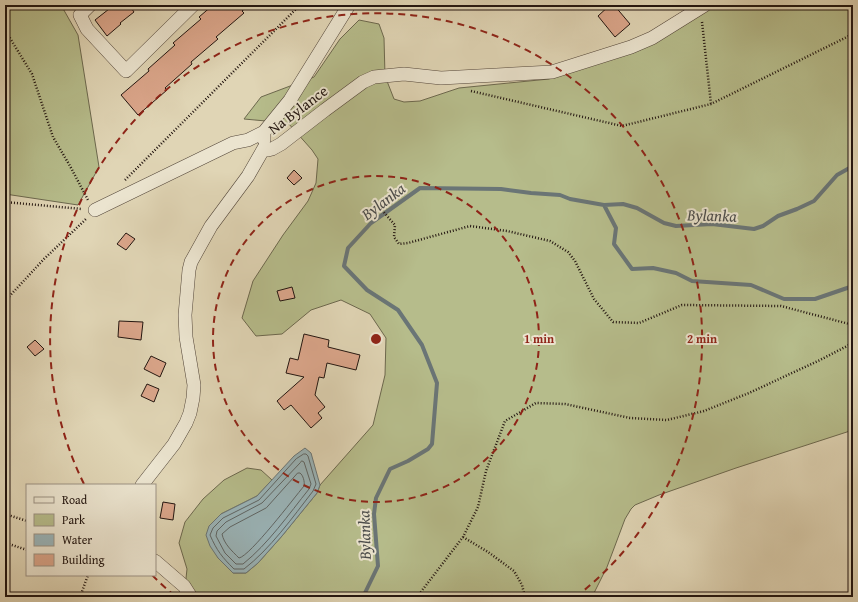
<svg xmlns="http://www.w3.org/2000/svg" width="858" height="602" font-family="'Gentium Book Plus',serif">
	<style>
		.green { fill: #b6bc8b; stroke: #6c684e }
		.water { fill: #9ab5ba; stroke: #6a7576 }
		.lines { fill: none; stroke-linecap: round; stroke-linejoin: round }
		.shore { stroke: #5e6565; stroke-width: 1 }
		.stream { stroke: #6a7576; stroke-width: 4 }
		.building { fill: #dba68b; stroke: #221510 }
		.street-casing { stroke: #524539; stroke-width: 14 }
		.path { stroke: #221510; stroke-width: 2.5; stroke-dasharray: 1 2; stroke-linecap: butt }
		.street { stroke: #ebe4cf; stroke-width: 13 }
		.ring { fill: none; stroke: #8f2418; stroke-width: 2; stroke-dasharray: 7 5 }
		.labels { text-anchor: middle; stroke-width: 4; stroke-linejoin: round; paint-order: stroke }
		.street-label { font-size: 15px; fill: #221510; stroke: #ebe4cf }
		.water-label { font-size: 16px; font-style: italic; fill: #4c4d4c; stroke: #ebe4cf }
		.centre { fill: #8f2418; stroke: #ebe4cf; stroke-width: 2 }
		.ring-label { font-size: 12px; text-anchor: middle; font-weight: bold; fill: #8f2418; stroke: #ebe4cf; stroke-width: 4; stroke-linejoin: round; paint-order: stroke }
	</style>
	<rect width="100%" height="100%" fill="#e0d5b5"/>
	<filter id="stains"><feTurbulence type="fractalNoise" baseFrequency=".005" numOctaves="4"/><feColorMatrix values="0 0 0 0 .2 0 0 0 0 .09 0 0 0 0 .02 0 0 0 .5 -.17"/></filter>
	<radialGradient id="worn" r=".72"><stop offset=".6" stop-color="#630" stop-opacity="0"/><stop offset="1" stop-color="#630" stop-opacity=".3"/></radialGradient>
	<path class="green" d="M5 5H61L78 35 99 167 78 205 5 194Z
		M712 5H853V430L736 468 659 495 635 505 631 509 625 519 607 567 592 597H184L187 569 179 543 185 522 203 499 224 480 247 468 261 470 272 480 257 496 221 514 218 558 233 573H246L258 563 282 536 317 493 320 485 373 425 385 375 386 338 370 314 341 300 311 310 282 334 256 336 242 318 253 281 283 235 308 201 316 183 318 159 312 150 288 123 244 119 261 97 314 77 340 39 359 20 379 24 384 38 385 76 394 99 404 102 420 101 459 88 549 79 708 8Z"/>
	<path class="water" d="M305 448 311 453 320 485 317 493 282 536 258 563 246 573H233L218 558 210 546 206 535 209 526 221 514 257 496 294 456Z"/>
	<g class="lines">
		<path class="shore" d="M304 454H306L308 456 316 484 313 491C293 517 270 549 244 569H234C222 557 217 551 210 535L213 528 223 518 259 500 296 459Z
			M302 461 304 462 311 484 309 489C289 514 268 544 243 564H236L225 553 216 536 217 531 226 522 262 503 300 463Z
			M298 473H300C303 475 305 482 304 486 294 498 250 556 239 558 232 551 224 544 222 534L230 527 266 508Z"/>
		<path class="stream" d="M604 205 616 228 614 244 632 269 653 268 676 273 692 281 751 285 784 299H815L853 286
			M363 597 378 566 374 514 376 498 390 469 408 461 428 449 432 444 437 383 422 345 398 310 367 290 344 266 348 248 371 223 420 188 501 189 531 193 560 195 570 199 604 205 623 204 637 208 664 223 676 226 712 224 754 229 763 226 778 216 797 209 814 201 837 175 853 166"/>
	</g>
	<path class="building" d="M106 5H129L134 12 120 23 121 24 107 36 95 20 109 9Z
		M213 5H249L242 11 244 13 216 37 218 39 191 62 192 64 165 88 167 90 138 115 121 95 149 71 148 69 175 45 173 43 201 19 199 17Z
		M610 5H614L630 24 615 37 598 16Z
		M294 170 302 178 294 185 287 178Z
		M126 233 135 239 126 250 117 244Z
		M292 287 295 298 280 301 277 291Z
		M119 321 143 322 141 340 118 337Z
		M304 334 329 340 328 347 360 355 356 370 327 363 324 378 319 377 315 395 325 407 318 413 322 418 311 428 291 405 284 410 277 401 304 377 286 373 290 358 298 360Z
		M35 340 44 349 35 356 27 347Z
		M151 356 166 363 160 377 144 369Z
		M147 384 159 389 154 402 141 396Z
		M163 502 175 504 173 520 160 518Z"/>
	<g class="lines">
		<defs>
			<path id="street" d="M90 5 80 15 87 29 126 71 193 5
				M264 140V132L290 100 349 5
				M264 148 268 150 272 149 281 144 325 110 363 82 374 77 404 74 441 78 552 72 631 47 652 38 705 5
				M95 210 233 143 248 140 264 132
				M142 485 174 444 186 423 190 413 193 398 194 385 186 337 185 315 189 270 191 262 211 226 248 176 264 148
				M155 561 184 586 191 597"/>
		</defs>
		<use href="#street" class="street-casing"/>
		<path class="path" d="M702 22 711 104
			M5 30 32 74 53 137 70 166 88 200
			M471 91 622 126 711 104 853 34
			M125 180 300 5
			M5 202 82 209
			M373 202 381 209 395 225 394 237 399 244 408 243 470 226 507 231 550 241 568 252 575 261 594 299 613 322 639 323 682 305 781 306 853 325
			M5 301 44 259 86 219
			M5 514 27 521
			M463 537 488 552 514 571 522 585 525 597
			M9 544 27 550
			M80 597 88 575
			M417 597 463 537 478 507 486 471 505 421 536 403 565 404 630 418 667 420 704 411 749 393 820 360 853 343"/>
		<use href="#street" class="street"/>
	</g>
	<g class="ring">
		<circle cx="376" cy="339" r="163"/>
		<path d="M175 596A326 326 0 0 1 152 575M84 484A326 326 0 1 1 577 596"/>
	</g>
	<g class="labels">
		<g class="street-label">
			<text transform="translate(298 110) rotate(-37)" y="5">Na Bylance</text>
		</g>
		<g class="water-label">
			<text transform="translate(383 201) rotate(-37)" y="6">Bylanka</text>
			<text transform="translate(712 215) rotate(2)" y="6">Bylanka</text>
			<text transform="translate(364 535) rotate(-92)" y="6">Bylanka</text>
		</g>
	</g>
	<circle cx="376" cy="339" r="6" class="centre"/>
	<g class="ring-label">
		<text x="539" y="343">1 min</text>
		<text x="702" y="343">2 min</text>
	</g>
	<rect width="858" height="602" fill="none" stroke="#e0d5b5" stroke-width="20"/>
	<rect x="6" y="6" width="846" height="590" fill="none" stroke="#221510" stroke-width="2"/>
	<rect x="10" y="10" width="838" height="582" fill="none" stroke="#221510"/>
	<rect x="26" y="484" width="130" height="92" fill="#ebe4cf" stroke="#9b9183"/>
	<rect x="34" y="497" width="20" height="6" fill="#ebe4cf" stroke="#9b9183"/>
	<text x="62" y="504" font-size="12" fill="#221510">Road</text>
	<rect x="34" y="514" width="20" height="12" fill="#b6bc8b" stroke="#9b9183"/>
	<text x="62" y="524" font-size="12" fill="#221510">Park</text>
	<rect x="34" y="534" width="20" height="12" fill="#9ab5ba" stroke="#9b9183"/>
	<text x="62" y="544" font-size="12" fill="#221510">Water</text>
	<rect x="34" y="554" width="20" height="12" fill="#dba68b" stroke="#9b9183"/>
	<text x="62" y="564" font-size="12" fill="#221510">Building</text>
	<rect width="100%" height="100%" filter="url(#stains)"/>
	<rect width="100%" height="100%" fill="url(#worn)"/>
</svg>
